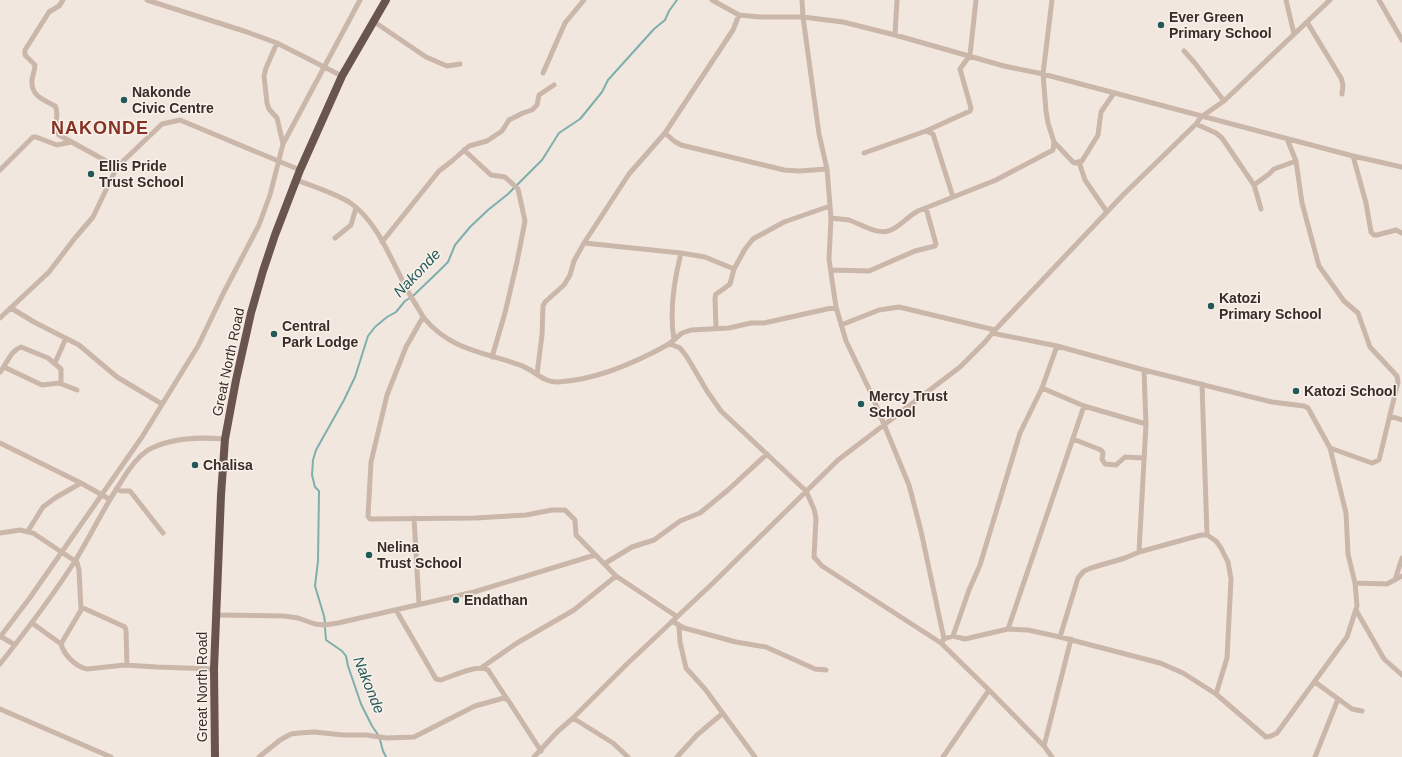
<svg xmlns="http://www.w3.org/2000/svg" width="1402" height="757" font-family="Arial,sans-serif">
	<style>
		.lines { fill: none; stroke-linecap: round; stroke-linejoin: round }
		.stream { stroke: #7dafad; stroke-width: 2 }
		.minor { stroke: #cbb6aa; stroke-width: 5 }
		.trunk { stroke: #6a544e; stroke-width: 8 }
		.poi-dot { fill: #1f5958; stroke: #faf1ea; stroke-width: 1.5 }
		.labels { text-anchor: middle; stroke-width: 3; stroke-linejoin: round; paint-order: stroke }
		.poi-label { font-size: 14px; font-weight: bold; fill: #382d29; stroke: #faf1ea; text-anchor: start }
		.street-label { font-size: 14px; fill: #382d29; stroke: #faf1ea }
		.water-label { font-size: 15px; font-style: italic; fill: #1f5958; stroke: #faf1ea }
		.district-label { font-size: 18px; font-weight: bold; letter-spacing: 1px; fill: #863223; stroke: #faf1ea }
	</style>
	<rect width="100%" height="100%" fill="#f2e7de"/>
	<g class="lines">
		<path class="stream" d="M325 622 324 616 315 586 318 561 319 491 315 487 312 475 313 460 316 450 344 400 355 377 368 336 375 327 387 317 396 312 405 301 413 296 440 270 448 262 455 245 470 227 488 210 508 194 542 160 559 133 580 119 585 113 602 92 608 80 654 29 665 20 669 11 677 0
			M325 628 326 640 342 651 346 656 348 666 361 704 372 726 379 736 383 751 386 757"/>
		<path class="minor" d="M63 0 59 6 49 12 25 50V55L35 65C35 71 32 76 32 81 31 96 44 100 55 106 61 115 51 124 59 135L117 167
			M147 0 247 32 277 43 342 76
			M712 0 739 15 760 17H803L843 22 895 35 1004 66 1043 74 1353 156 1402 167
			M802 0 803 17 819 134 827 169 831 218 829 259 836 307 846 341 871 393 909 485 921 531 944 639
			M1286 0 1294 34
			M1379 0 1402 40
			M373 21 426 57 447 66 460 64
			M1307 22 1341 78 1343 85 1342 94
			M895 35 897 0
			M277 43 266 68 264 76 267 103 269 109 277 118 283 144
			M1184 51 1194 62 1224 101
			M543 73 565 23 584 0
			M1196 124 1216 133 1222 138 1254 185 1261 209
			M926 131 933 134 953 197
			M665 133 674 141 681 145 784 170 799 171 827 169
			M1287 139 1296 161 1302 203 1319 266 1344 301 1358 313 1370 347 1397 376 1398 382 1379 460 1372 463 1330 448
			M1054 142 1073 162 1075 163 1082 161 1098 135 1101 112 1114 93
			M464 150 491 175 505 177 518 189 525 221 517 262 505 313 492 357
			M864 153 926 131 970 111 971 108 960 69 970 55 976 0
			M1353 156 1366 203 1371 232 1374 235H1377L1396 230 1402 233
			M1079 162 1085 180 1107 212
			M0 170 33 137H36L57 145 71 142
			M296 180C313 186 334 193 349 202 380 222 394 269 413 300 417 306 420 312 424 318 450 350 484 352 520 365 533 369 543 383 558 382 597 380 635 363 669 344L673 345 680 348 687 357 707 391 721 411 806 491 814 509 816 518 814 557 822 566 941 643 989 690 1044 746 1052 757
			M1254 185 1269 174 1274 169 1296 161
			M831 218C837 219 843 219 849 220 861 224 878 236 891 230 901 226 908 216 918 211L996 180 1053 150 1054 142 1048 123 1046 111 1043 74 1052 0
			M335 238 351 225 356 208
			M382 242 439 171 452 161 469 146 487 141 502 131 509 120 523 113 532 110 537 105 539 95 554 85
			M584 243 681 253 705 257 734 269
			M831 270 869 271 915 251 935 246 936 244 926 208
			M11 308 34 322 79 345 117 377 162 404
			M423 317 406 347 387 395 371 462 368 516 370 519 476 518 526 515 552 510H565L575 520 576 535 616 576 676 616
			M0 318 49 272 75 238 93 217 117 167 162 124 180 120 300 170
			M841 325 879 310 899 307 995 330
			M716 328 715 298 716 294 722 290 730 284 734 269 745 249 753 239 784 222 830 206
			M674 339C669 311 674 281 681 253
			M669 344 682 333 691 330 729 328 751 323H764L836 307
			M55 363 66 338
			M4 367 42 385 59 383 77 390
			M0 372C7 364 10 351 21 347L48 358 61 369V384
			M537 374 542 335 543 306 545 302 564 285 570 275 574 261 584 243 629 174 665 133 733 30 739 15
			M1202 384 1207 535
			M1042 388 1084 406 1146 424
			M1390 416 1402 420
			M1073 439 1101 450 1103 453 1102 459 1105 464 1116 465 1125 457 1144 458
			M0 443 81 483 109 499
			M116 489 121 491H130L163 533
			M414 518 419 604
			M28 531 43 507 55 498 81 483
			M0 533 20 530 33 533 75 561
			M1139 552 1146 424 1144 370
			M604 564 632 547 654 540 680 521 700 513 728 490 767 454
			M1395 580 1402 558
			M1355 583 1387 584 1402 576
			M81 607 125 627 126 631 127 665
			M396 610 436 679 441 680C453 676 477 664 488 670L507 699
			M1356 610 1384 659 1402 675
			M216 615 284 616 298 618 315 624 324 625 338 623 474 592 595 555
			M672 621 684 628 736 642 766 647 815 669 826 670
			M32 623 61 644C64 655 76 667 87 669L125 665 157 667 214 669
			M679 626 680 642 686 668 705 689 755 757
			M1008 629 1084 406
			M0 636 15 645
			M953 636 969 590 980 565 1020 433 1042 388 1057 346
			M0 637 29 599 142 437 198 346 224 292 259 225 270 195 283 144 360 0
			M1060 637 1078 578 1084 571 1091 568 1125 558 1139 552 1201 535H1207L1216 541 1221 548 1228 562 1231 579 1227 658 1216 694
			M941 643 944 639 953 636 965 639 1008 629 1028 630 1060 637 1160 663 1183 673 1216 694 1266 737 1271 736 1277 733 1347 637 1357 606 1355 583 1348 554 1346 513 1330 448 1308 408 1304 406 1272 402 1144 370 1057 346 992 333
			M61 644 81 610 79 570 76 559
			M0 664C26 631 52 597 75 561 91 535 104 507 121 482 128 470 136 458 148 450 171 437 200 437 225 439
			M481 668 517 643 574 610 616 576
			M1315 682 1352 709 1362 711
			M0 709 111 757
			M573 718 613 743 628 757
			M1044 746 1071 639
			M259 757 280 740 291 734 299 733 314 732 343 735H366L387 738 414 737 475 706 504 698 508 700 541 751
			M534 757 557 732 573 718 628 663 713 583 838 460 960 367 985 342 995 330 1124 194 1196 124 1201 117 1224 101 1330 0
			M677 757 697 735 723 713
			M943 757 989 690
			M1315 757 1338 699"/>
		<path class="trunk" d="M215 757 214 669 221 495 225 439 236 380 251 313 263 271 275 235 300 170 342 76 386 0"/>
	</g>
	<g class="poi-dot">
		<circle cx="1161" cy="25" r="4"/>
		<circle cx="124" cy="100" r="4"/>
		<circle cx="91" cy="174" r="4"/>
		<circle cx="1211" cy="306" r="4"/>
		<circle cx="274" cy="334" r="4"/>
		<circle cx="1296" cy="391" r="4"/>
		<circle cx="861" cy="404" r="4"/>
		<circle cx="195" cy="465" r="4"/>
		<circle cx="369" cy="555" r="4"/>
		<circle cx="456" cy="600" r="4"/>
	</g>
	<g class="labels">
		<g class="poi-label">
			<text x="1169" y="22">Ever Green<tspan x="1169" dy="16">Primary School</tspan></text>
			<text x="132" y="97">Nakonde<tspan x="132" dy="16">Civic Centre</tspan></text>
			<text x="99" y="171">Ellis Pride<tspan x="99" dy="16">Trust School</tspan></text>
			<text x="1219" y="303">Katozi<tspan x="1219" dy="16">Primary School</tspan></text>
			<text x="282" y="331">Central<tspan x="282" dy="16">Park Lodge</tspan></text>
			<text x="1304" y="396">Katozi School</text>
			<text x="869" y="401">Mercy Trust<tspan x="869" dy="16">School</tspan></text>
			<text x="203" y="470">Chalisa</text>
			<text x="377" y="552">Nelina<tspan x="377" dy="16">Trust School</tspan></text>
			<text x="464" y="605">Endathan</text>
		</g>
		<g class="street-label">
			<text transform="translate(228 362) rotate(-78)" y="5">Great North Road</text>
			<text transform="translate(202 687) rotate(-90)" y="5">Great North Road</text>
		</g>
		<g class="water-label">
			<text transform="translate(417 273) rotate(-46)" y="5">Nakonde</text>
			<text transform="translate(369 685) rotate(68)" y="5">Nakonde</text>
		</g>
		<g class="district-label">
			<text x="100" y="134">NAKONDE</text>
		</g>
	</g>
</svg>
